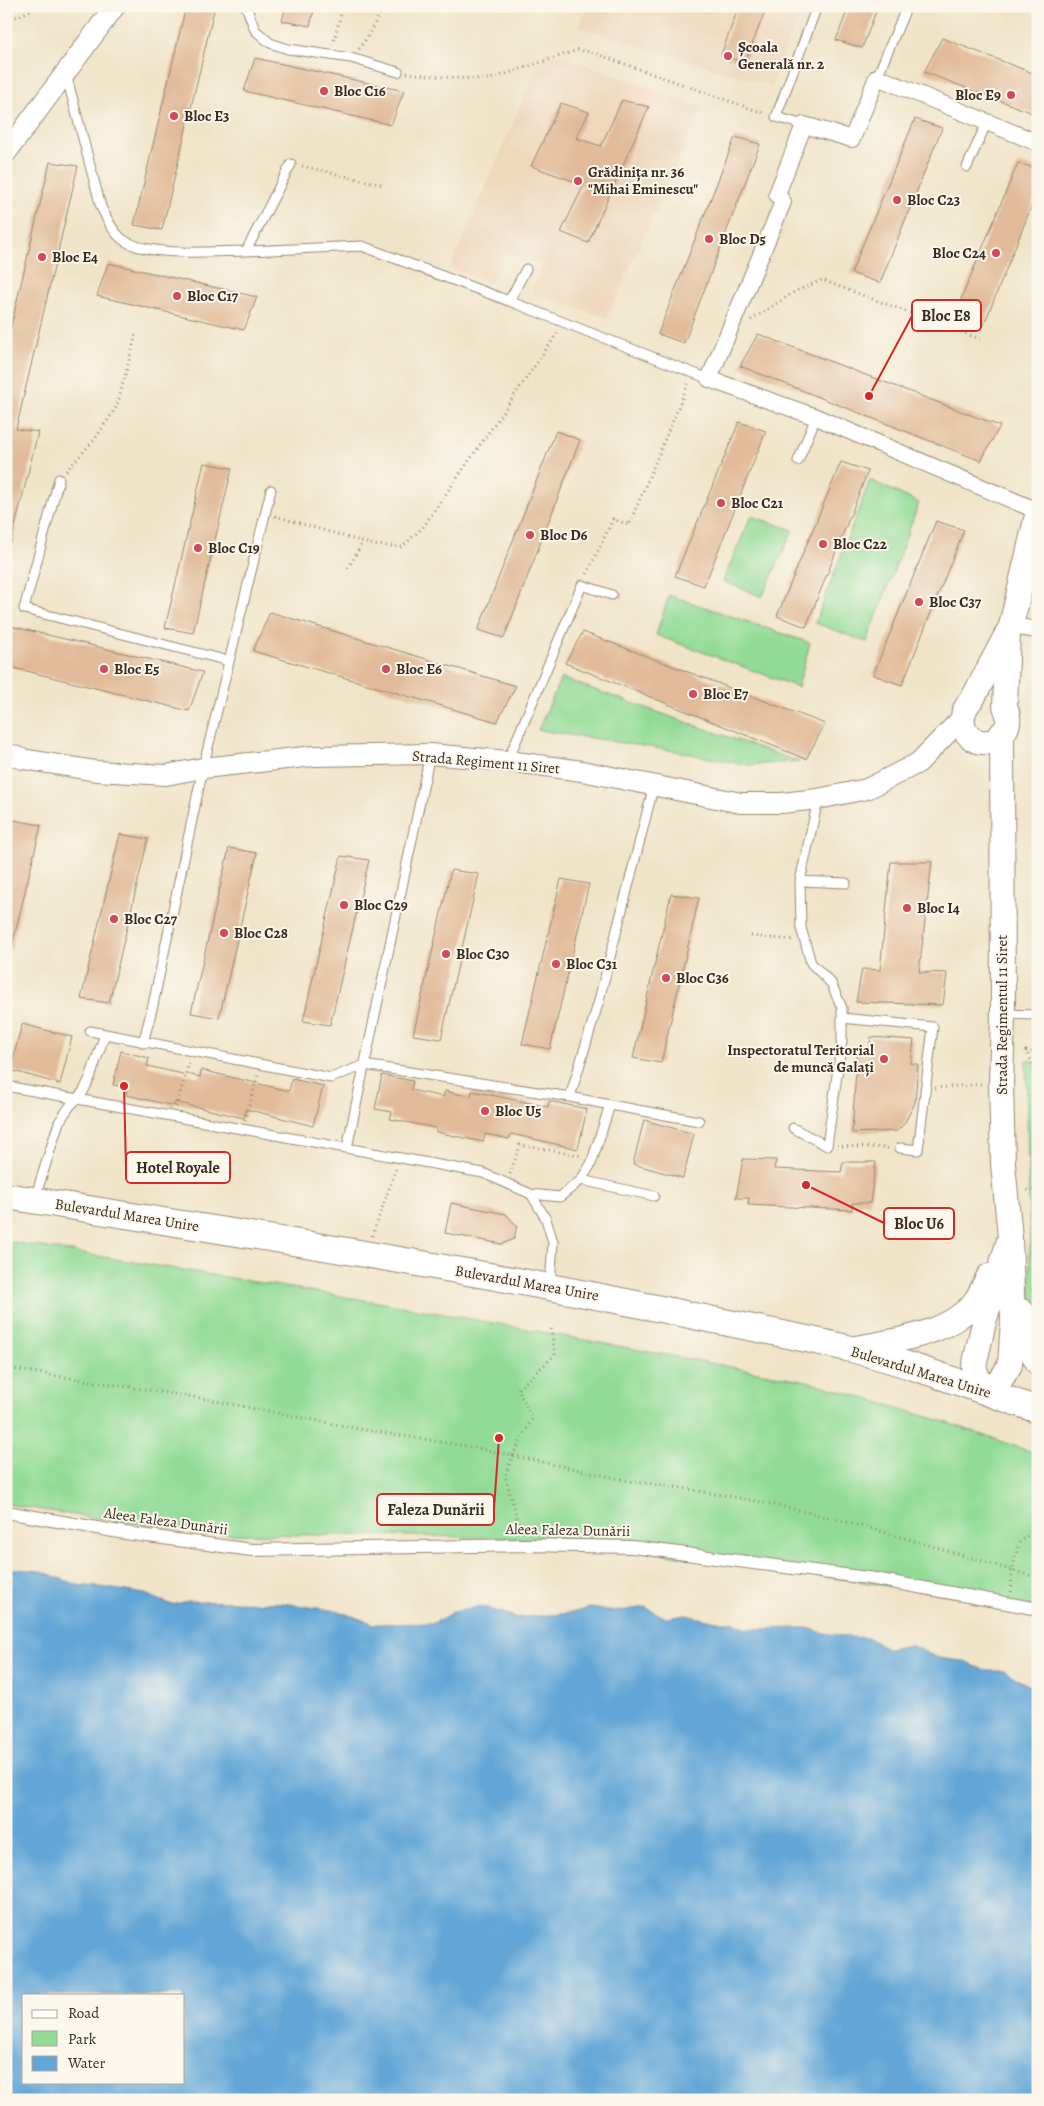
<svg xmlns="http://www.w3.org/2000/svg" width="1044" height="2106" font-family="Alegreya,serif">
	<style>
		.built { fill: #eed7bb }
		.green { fill: #92db96; stroke: #66825a }
		.water { fill: #62a6d7; stroke: #4e687a; fill-rule: evenodd }
		.building { fill: #e1bb99 }
		.lines { fill: none; stroke-linecap: round; stroke-linejoin: round }
		.service-casing { stroke: #968773; stroke-width: 11 }
		.pedestrian-casing { stroke: #968773; stroke-width: 14 }
		.minor-casing { stroke: #968773; stroke-width: 18 }
		.tertiary-casing { stroke: #968773; stroke-width: 22 }
		.secondary-casing { stroke: #968773; stroke-width: 26 }
		.primary-casing { stroke: #968773; stroke-width: 28 }
		.path { stroke: #968773; stroke-width: 3; stroke-dasharray: 1 4; stroke-linecap: butt }
		.service { stroke: #fff; stroke-width: 9 }
		.pedestrian { stroke: #fff; stroke-width: 12 }
		.minor { stroke: #fff; stroke-width: 16 }
		.tertiary { stroke: #fff; stroke-width: 20 }
		.secondary { stroke: #fff; stroke-width: 24 }
		.primary { stroke: #fff; stroke-width: 26 }
		.poi-dot { fill: #d1495b; stroke: #fbf7ec; stroke-width: 2 }
		.labels { text-anchor: middle; stroke-width: 4; stroke-linejoin: round; paint-order: stroke }
		.poi-label { font-size: 15px; font-weight: bold; fill: #3b2a1e; stroke: #fbf7ec; text-anchor: start }
		.street-label { font-size: 15px; fill: #3b2a1e; stroke: #fbf7ec }
		.leader { fill: none; stroke: #d62828; stroke-width: 2 }
		.callout-dot { fill: #d62828; stroke: #fbf7ec; stroke-width: 2 }
		.callout { fill: #fbf7ec; stroke: #d62828; stroke-width: 2 }
		.callout-label { font-size: 16px; text-anchor: middle; font-weight: bold; fill: #3b2a1e }
	</style>
	<rect width="100%" height="100%" fill="#fbf7ec"/>
	<filter id="ink" filterUnits="userSpaceOnUse"><feTurbulence type="fractalNoise" baseFrequency=".02" numOctaves="2"/><feDisplacementMap in="SourceGraphic" scale="10" xChannelSelector="R" yChannelSelector="G"/><feConvolveMatrix kernelMatrix="1 2 1 2 8 2 1 2 1" color-interpolation-filters="sRGB"/></filter>
	<filter id="wash" filterUnits="userSpaceOnUse"><feTurbulence type="fractalNoise" baseFrequency=".0096" numOctaves="4" result="noise"/><feDisplacementMap in="SourceGraphic" scale="20" xChannelSelector="R" yChannelSelector="G"/><feGaussianBlur stdDeviation="1.12" result="paint"/><feColorMatrix in="noise" values="0 0 0 0 0 0 0 0 0 0 0 0 0 0 0 0 0 1.4 0 .05"/><feComposite in="paint" operator="in"/></filter>
	<g filter="url(#wash)">
		<rect width="100%" height="100%" fill="#f0e4c8"/>
		<path class="built" d="M587 6H802L771 86 579 27Z
			M545 49 702 108 607 318 531 292 542 264 505 253 491 283 450 268Z"/>
		<path class="green" d="M870 480 919 503 867 642 815 623Z
			M751 516 793 530 762 597 723 581Z
			M669 595 810 643 798 687 656 635Z
			M561 678 799 762 747 765 669 750 538 730Z
			M1026 1060 1038 1062V1324L1031 1307Z
			M6 1241 395 1305 807 1381 945 1422 1038 1454V1607L565 1540 423 1536 224 1534 86 1517 6 1504Z"/>
		<path class="water" d="M6 1568 41 1571 77 1585 107 1588 145 1594 172 1605 187 1601 282 1603 338 1611 374 1624 434 1623 453 1612 481 1606 518 1618 571 1613 590 1608 614 1612 645 1607 666 1618 686 1615 717 1622H732L747 1629 808 1628 824 1633 850 1637 868 1638 889 1649 910 1645 938 1658 962 1661 987 1671H1004L1028 1685 1038 1687V2100H6ZM24 1995H184V2082H24Z"/>
		<g id="blocks">
			<path class="building" d="M186 6H215L162 230 134 225Z
				M286 6H315L310 26 282 21Z
				M739 6H767L745 63 721 55Z
				M849 6H878L862 48 836 40Z
				M942 38 1038 75V115L924 72Z
				M255 58 404 91 391 125 244 91Z
				M622 100 649 107 588 243 561 232 584 185 531 166 561 103 589 112 576 138 601 146Z
				M915 119 942 128 880 283 851 273Z
				M735 137 760 144 684 343 658 334Z
				M50 162 78 166 16 429 38 432 11 543 6 542V347Z
				M1018 163 1038 169V190L983 327 954 316Z
				M108 263 257 297 244 330 97 296Z
				M758 334 1000 426 981 461 740 366Z
				M739 422 766 431 704 586 675 576Z
				M556 431 580 440 504 638 478 630Z
				M841 462 868 471 806 627 777 616Z
				M204 463 232 468 193 633 165 628Z
				M936 521 964 530 902 685 873 675Z
				M270 612 516 686 497 722 253 651Z
				M6 625 203 672 189 711 6 666Z
				M583 632 825 724 806 759 565 663Z
				M13 820 41 825 11 950H6V848Z
				M120 834 148 839 109 1003 81 999Z
				M229 848 257 853 219 1018 191 1013Z
				M341 856 369 860 330 1025 303 1021Z
				M891 862H932L919 972 947 973 943 1005 856 1002 862 969 880 970Z
				M451 870 479 874 441 1039 413 1035Z
				M561 879 589 884 550 1049 522 1044Z
				M671 894 699 898 661 1063 633 1058Z
				M22 1024 72 1037 60 1084 10 1070Z
				M871 1037 914 1040 911 1064H918L915 1103 904 1124 897 1131 852 1133 857 1053 868 1054Z
				M121 1051 149 1058 147 1066 187 1075V1074L200 1077 201 1070 289 1091 292 1079 323 1086 313 1126 246 1109 244 1118 175 1102 174 1106 126 1095 127 1088 113 1085Z
				M382 1075 413 1081 411 1090 443 1097 445 1091 471 1097 472 1091 548 1107 549 1101 587 1109 578 1149 511 1134 509 1139 485 1134 483 1142 436 1132V1128L390 1119 392 1112 375 1109Z
				M644 1120 694 1134 683 1178 633 1164Z
				M743 1159 776 1160 774 1169 841 1172 843 1162H876L870 1203H852V1210L748 1205 749 1198H736Z
				M451 1203 506 1214 517 1226 514 1239 502 1244 445 1233Z"/>
		</g>
	</g>
	<g filter="url(#ink)">
		<use href="#blocks" fill-opacity="0" stroke="#968773" stroke-width="1"/>
		<g class="lines">
			<defs>
				<path id="service" d="M246 6 255 30 270 43 288 49 351 58 398 72
					M66 74 101 207C106 217 112 231 122 239 148 258 214 251 246 251L291 164
					M877 77 907 6
					M804 125 776 117 817 6
					M967 167 987 122
					M246 251 362 246 509 301
					M526 269 509 301 709 379
					M798 461 816 417
					M59 479 24 609 229 661
					M508 760 582 585 612 595
					M800 881 846 883
					M1003 1014 1038 1015
					M842 1018 933 1027 918 1150 900 1148
					M90 1031 331 1078 364 1065 570 1097
					M143 1043 153 1005 203 768 271 490
					M6 1086 483 1173 531 1194 560 1197 581 1180 591 1164 610 1105 570 1097 598 1004 654 785
					M610 1105 699 1121
					M793 1128 827 1146 842 1040V1008L831 983 811 963 801 928 800 881 818 800
					M347 1148 430 754
					M581 1180 654 1196
					M531 1194 546 1219 553 1242 550 1285
					M35 1198 59 1122 70 1106 83 1092 90 1078 105 1034"/>
				<path id="pedestrian" d="M6 1512 125 1533 252 1550 524 1545 633 1547 875 1579 1038 1609"/>
				<path id="minor" d="M1038 511 816 417 709 379 783 202 777 194 804 125 852 139 877 77 1038 143
					M1011 626 1038 630"/>
				<path id="tertiary" d="M6 153 115 6
					M6 753 23 759 96 771 166 775 203 768 314 756 430 754 508 761 582 771 741 803H782L818 799 867 789 918 763 962 718"/>
				<path id="secondary" d="M1008 633 1005 706C1009 716 1010 723 1004 732 983 759 944 728 973 698L1011 626 1038 511
					M1002 733 1003 1014 1001 1083 1003 1164 1010 1237 1013 1320 1010 1365 1000 1381 983 1390 974 1367 984 1322 1010 1237
					M1022 1311 1030 1348 1038 1363
					M851 1349C891 1341 950 1336 976 1300 981 1293 984 1284 989 1276"/>
				<path id="primary" d="M6 1196C233 1232 460 1267 685 1314 741 1326 797 1336 851 1349 915 1365 976 1389 1038 1410"/>
			</defs>
			<use href="#service" class="service-casing"/>
			<use href="#pedestrian" class="pedestrian-casing"/>
			<use href="#minor" class="minor-casing"/>
			<use href="#tertiary" class="tertiary-casing"/>
			<use href="#secondary" class="secondary-casing"/>
			<use href="#primary" class="primary-casing"/>
			<path class="path" d="M6 14 17 17 39 6
				M333 45 343 6
				M359 49 368 36 384 6
				M407 73 455 78 490 79 578 50 591 52 766 114
				M302 166 384 185
				M751 320 796 291 822 280 980 339
				M66 471 95 439 117 406 136 334
				M275 516 374 545 402 547 423 527 559 331
				M348 568 363 542
				M587 574 613 519 629 525 689 382
				M751 936 794 940
				M1025 1050 1038 1071
				M1026 1051 1038 1053
				M935 1088 982 1084
				M176 1107 189 1063
				M245 1120 258 1075
				M837 1146 889 1148
				M510 1174 520 1145 583 1156
				M1027 1190H1038
				M372 1236 396 1169
				M1031 1290H1038
				M6 1368 200 1398 360 1429 478 1448 639 1483C663 1484 686 1489 710 1493 822 1510 930 1546 1038 1578
				M521 1532 505 1476 513 1455 532 1419 518 1389 555 1355 551 1328
				M1011 1592 1012 1571 1019 1543 1038 1527"/>
			<use href="#service" class="service"/>
			<use href="#pedestrian" class="pedestrian"/>
			<use href="#minor" class="minor"/>
			<use href="#tertiary" class="tertiary"/>
			<use href="#secondary" class="secondary"/>
			<use href="#primary" class="primary"/>
		</g>
	</g>
	<g class="poi-dot">
		<circle cx="728" cy="56" r="5"/>
		<circle cx="324" cy="91" r="5"/>
		<circle cx="1011" cy="95" r="5"/>
		<circle cx="174" cy="116" r="5"/>
		<circle cx="578" cy="181" r="5"/>
		<circle cx="897" cy="200" r="5"/>
		<circle cx="709" cy="239" r="5"/>
		<circle cx="996" cy="253" r="5"/>
		<circle cx="42" cy="257" r="5"/>
		<circle cx="177" cy="296" r="5"/>
		<circle cx="721" cy="503" r="5"/>
		<circle cx="530" cy="535" r="5"/>
		<circle cx="823" cy="544" r="5"/>
		<circle cx="198" cy="548" r="5"/>
		<circle cx="919" cy="602" r="5"/>
		<circle cx="104" cy="669" r="5"/>
		<circle cx="386" cy="669" r="5"/>
		<circle cx="693" cy="694" r="5"/>
		<circle cx="344" cy="905" r="5"/>
		<circle cx="907" cy="908" r="5"/>
		<circle cx="114" cy="919" r="5"/>
		<circle cx="224" cy="933" r="5"/>
		<circle cx="446" cy="954" r="5"/>
		<circle cx="556" cy="964" r="5"/>
		<circle cx="666" cy="978" r="5"/>
		<circle cx="884" cy="1059" r="5"/>
		<circle cx="485" cy="1111" r="5"/>
	</g>
	<g class="labels">
		<g class="poi-label">
			<text x="738" y="52">Școala<tspan x="738" dy="17">Generală nr. 2</tspan></text>
			<text x="334" y="96">Bloc C16</text>
			<text x="1001" y="100" text-anchor="end">Bloc E9</text>
			<text x="184" y="121">Bloc E3</text>
			<text x="588" y="177">Grădinița nr. 36<tspan x="588" dy="17">"Mihai Eminescu"</tspan></text>
			<text x="907" y="205">Bloc C23</text>
			<text x="719" y="244">Bloc D5</text>
			<text x="986" y="258" text-anchor="end">Bloc C24</text>
			<text x="52" y="262">Bloc E4</text>
			<text x="187" y="301">Bloc C17</text>
			<text x="731" y="508">Bloc C21</text>
			<text x="540" y="540">Bloc D6</text>
			<text x="833" y="549">Bloc C22</text>
			<text x="208" y="553">Bloc C19</text>
			<text x="929" y="607">Bloc C37</text>
			<text x="114" y="674">Bloc E5</text>
			<text x="396" y="674">Bloc E6</text>
			<text x="703" y="699">Bloc E7</text>
			<text x="354" y="910">Bloc C29</text>
			<text x="917" y="913">Bloc I4</text>
			<text x="124" y="924">Bloc C27</text>
			<text x="234" y="938">Bloc C28</text>
			<text x="456" y="959">Bloc C30</text>
			<text x="566" y="969">Bloc C31</text>
			<text x="676" y="983">Bloc C36</text>
			<text x="874" y="1055" text-anchor="end">Inspectoratul Teritorial<tspan x="874" dy="17">de muncă Galați</tspan></text>
			<text x="495" y="1116">Bloc U5</text>
		</g>
		<g class="street-label">
			<text transform="translate(486 762) rotate(5)" y="5">Strada Regiment 11 Siret</text>
			<text transform="translate(1002 1015) rotate(-90)" y="5">Strada Regimentul 11 Siret</text>
			<text transform="translate(127 1215) rotate(9)" y="5">Bulevardul Marea Unire</text>
			<text transform="translate(527 1283) rotate(10)" y="5">Bulevardul Marea Unire</text>
			<text transform="translate(921 1372) rotate(17)" y="5">Bulevardul Marea Unire</text>
			<text transform="translate(166 1521) rotate(8)" y="5">Aleea Faleza Dunării</text>
			<text transform="translate(568 1530) rotate(1)" y="5">Aleea Faleza Dunării</text>
		</g>
	</g>
	<path class="leader" d="M869 396L912 316M124 1086L126 1168M806 1185L884 1223M499 1438L494 1509"/>
	<g class="callout-dot">
		<circle cx="869" cy="396" r="5"/>
		<circle cx="124" cy="1086" r="5"/>
		<circle cx="806" cy="1185" r="5"/>
		<circle cx="499" cy="1438" r="5"/>
	</g>
	<g class="callout">
		<rect x="912" y="300" width="69" height="31" rx="5"/>
		<rect x="126" y="1152" width="104" height="31" rx="5"/>
		<rect x="884" y="1208" width="70" height="31" rx="5"/>
		<rect x="377" y="1494" width="117" height="31" rx="5"/>
	</g>
	<g class="callout-label">
		<text x="946" y="321">Bloc E8</text>
		<text x="178" y="1173">Hotel Royale</text>
		<text x="919" y="1229">Bloc U6</text>
		<text x="436" y="1515">Faleza Dunării</text>
	</g>
	<rect width="1044" height="2106" fill="none" stroke="#fbf7ec" stroke-width="25"/>
	<rect x="22" y="1994" width="162" height="90" fill="#fbf7ec" stroke="#aea59a"/>
	<rect x="32" y="2010" width="25" height="8" fill="#ffffff" stroke="#aea59a"/>
	<text x="68" y="2018" font-size="15" fill="#3b2a1e">Road</text>
	<rect x="32" y="2031" width="25" height="15" fill="#92db96" stroke="#aea59a"/>
	<text x="68" y="2044" font-size="15" fill="#3b2a1e">Park</text>
	<rect x="32" y="2056" width="25" height="15" fill="#62a6d7" stroke="#aea59a"/>
	<text x="68" y="2068" font-size="15" fill="#3b2a1e">Water</text>
</svg>
